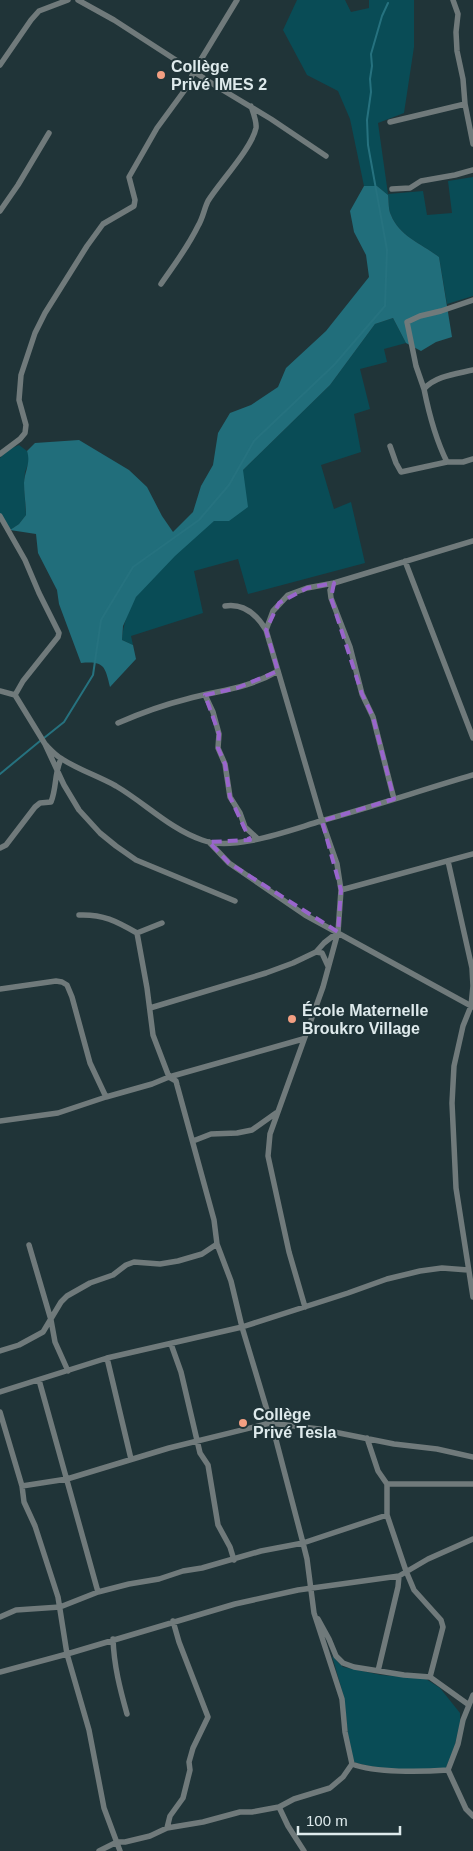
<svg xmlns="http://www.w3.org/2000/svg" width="473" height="1851" font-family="Arial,sans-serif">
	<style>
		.green { fill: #094c56 }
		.forest { fill: #216e7b }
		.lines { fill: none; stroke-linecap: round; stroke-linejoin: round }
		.stream { stroke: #26727f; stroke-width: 2 }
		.street { stroke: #707a7b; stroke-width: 5.5 }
		.marked { fill: none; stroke: #9965cc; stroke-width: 4; stroke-dasharray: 10 6; stroke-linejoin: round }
		.poi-dot { fill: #f39f82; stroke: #203438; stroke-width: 2 }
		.labels { text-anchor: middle; stroke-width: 4; stroke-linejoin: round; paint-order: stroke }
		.poi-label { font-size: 16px; font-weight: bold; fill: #deeaec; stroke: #203438; text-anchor: start }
	</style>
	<rect width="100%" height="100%" fill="#203438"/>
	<path class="green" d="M297 0H345L351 12 369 8V0H414V47L404 113 378 123 388 194 423 191 427 215 452 213 448 181 473 177V296L447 304 439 257C422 244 399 236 391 215 388 209 389 201 388 195L377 186H364L350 119 338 91 307 75 283 30Z
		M393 318 406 343 384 349 387 362 360 369 370 409 354 414 361 452 321 465 334 509 351 502 365 563 248 594 238 559 194 571 203 613 131 636 133 645 122 640C123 625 128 609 136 597 145 584 202 526 214 521 218 520 225 521 229 521L243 470 330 385 375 324Z
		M19 445 27 451 30 459 25 472 24 484 26 515 19 524 10 530 0 514V458L8 450Z
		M332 1656 343 1667 381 1675 426 1679 440 1688 460 1713V1722L455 1745 446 1768C418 1770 380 1771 354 1762L348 1734 344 1697Z"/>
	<path class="forest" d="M364 186H377L388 195C389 201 388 209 391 215 399 236 422 244 439 257L452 337 436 342 421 351 406 343 393 318 375 324 330 385 243 470 248 507 229 521H214L175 556 136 597 123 626 122 640 133 645 136 659 110 687C105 666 104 661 81 663L59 604 57 590 38 553 36 534 10 530 19 524 26 515C26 504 24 493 24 483 25 470 31 463 27 451L35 443 79 440 129 470 147 487 162 516 173 532 193 512 201 486 213 465 218 433 230 413 251 405 278 387 286 368 326 331 369 277 366 255 354 232 350 211Z"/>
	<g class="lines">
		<path class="stream" d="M44 738 64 722 93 675 101 620 133 567 199 520 229 485 254 441 334 365 385 306 387 250 368 145 367 120 371 92 370 79 372 66 371 54 382 16 388 3
			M0 774 40 741"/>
		<path class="street" d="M78 0 114 20 216 86 271 119 326 156
			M453 0 458 14 456 32 457 51 463 79 465 104 473 144
			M0 65 31 20 39 11 68 0
			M390 122 465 104
			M392 189 410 188 421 181 455 175 473 170
			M0 211 18 185 49 133
			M161 284C174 265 188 247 198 226 203 218 204 209 208 201 219 183 252 148 256 128 257 122 253 112 251 106
			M473 370C456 374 435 376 424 389 429 414 436 440 447 462H463L473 459
			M424 389 416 366 407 322 420 316 441 311 473 300
			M390 446 396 463 401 472 447 462
			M0 454 20 439 25 433 26 425 19 400 21 375 35 333 45 313 87 246 103 224 134 206 135 200 129 177 157 128 187 87 194 71 237 0
			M0 516 25 560 39 593 59 633 58 637 23 681 15 695
			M405 561 473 738
			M334 583 330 590 331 598 350 647 362 694 373 717 394 799
			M225 606C244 603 257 615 266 630
			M0 691 15 695 45 744 64 785 79 810 100 833 116 846 136 860 235 901
			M205 695 213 712 219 734 218 748 225 764 230 797 240 813 245 827 258 839
			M118 723C141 713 163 705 187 699 220 690 247 689 278 671
			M45 744C50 749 55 755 62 759 79 770 98 776 116 786 145 803 170 829 202 840 233 852 290 830 321 821 372 807 422 790 473 775
			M209 842 229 863 305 915 473 1007
			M0 848 6 845 35 807 40 803 51 802C57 787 54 774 61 759
			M448 861 472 968 473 986 471 1006 463 1026 454 1066 452 1103 456 1188 473 1297
			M341 890 473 854
			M79 915C103 914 116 921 137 933L162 923
			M316 952 322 953 328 966
			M0 989 56 981 62 982 67 985 72 997 90 1063 106 1097
			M150 1008 266 973 293 963 316 952 324 943 338 932
			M0 1121 58 1113 106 1097 152 1084 169 1077 303 1039
			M193 1141 211 1134 237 1133 252 1130 276 1113
			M29 1245 51 1320 55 1342 68 1371
			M305 1307 289 1252 268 1156 270 1134 323 987 338 932 341 890 337 864 322 821 266 630 273 611 288 595 307 588 334 583 473 541
			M171 1344 181 1372 200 1453 208 1465 218 1525 230 1547 234 1560
			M0 1351 19 1345 43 1332 61 1302 67 1296 90 1283 113 1275 126 1265 134 1262 160 1264 178 1261 202 1254 217 1244
			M107 1358 131 1459
			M39 1380 98 1592
			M0 1392 107 1358 242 1327 348 1293 387 1279 420 1271 442 1268 468 1270
			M0 1412 22 1486 24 1502 35 1526 58 1597 67 1654 89 1730 104 1808 120 1851
			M367 1438 378 1471 387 1484V1515L406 1571 414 1590 441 1620 443 1627 430 1677
			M387 1484H473
			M22 1486 67 1479 169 1448 270 1423 319 1429 394 1444 437 1449 473 1457
			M0 1617 16 1610 60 1607 98 1592 129 1584 159 1579 183 1571 202 1568 261 1551 303 1543 387 1515
			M318 1619 329 1639 336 1656 343 1663 354 1667 404 1675 430 1677 469 1705
			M113 1639C114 1666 120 1689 127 1714
			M378 1671 398 1587 399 1576
			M0 1672 67 1654 235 1604 298 1590 399 1576 428 1559 473 1539
			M473 1695 463 1720 458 1744 448 1770 466 1809 473 1816
			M352 1764C376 1773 421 1772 448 1770
			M279 1807 288 1826 304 1851
			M167 1828 170 1816 183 1798 190 1770 189 1762 193 1748 208 1717 179 1642 173 1621
			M99 1851 117 1842H125L150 1836 167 1828 203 1822 240 1812H252L279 1807 294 1799 330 1788 343 1777 352 1764 345 1732 342 1699 314 1613 307 1559 303 1543 276 1440 242 1327 231 1281 217 1244 214 1220 177 1085 176 1081 169 1077 153 1035 147 988 137 933"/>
	</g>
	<path class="marked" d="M334 583 331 598 362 694 373 717 394 799 322 821 341 890 338 932 229 863 209 842 250 840 230 797 225 764 218 748 219 734 205 695 237 688 278 671 266 630 279 603 307 588Z"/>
	<g class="poi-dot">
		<circle cx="161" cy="75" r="5"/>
		<circle cx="292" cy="1019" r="5"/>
		<circle cx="243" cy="1423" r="5"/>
	</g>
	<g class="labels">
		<g class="poi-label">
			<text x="171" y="72">Collège<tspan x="171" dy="18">Privé IMES 2</tspan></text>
			<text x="302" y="1016">École Maternelle<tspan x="302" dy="18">Broukro Village</tspan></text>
			<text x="253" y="1420">Collège<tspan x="253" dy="18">Privé Tesla</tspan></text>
		</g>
	</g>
	<path d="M298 1826v8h102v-8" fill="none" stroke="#deeaec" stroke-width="2.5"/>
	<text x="306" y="1826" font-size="15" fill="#deeaec" stroke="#203438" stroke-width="4" paint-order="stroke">100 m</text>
</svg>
